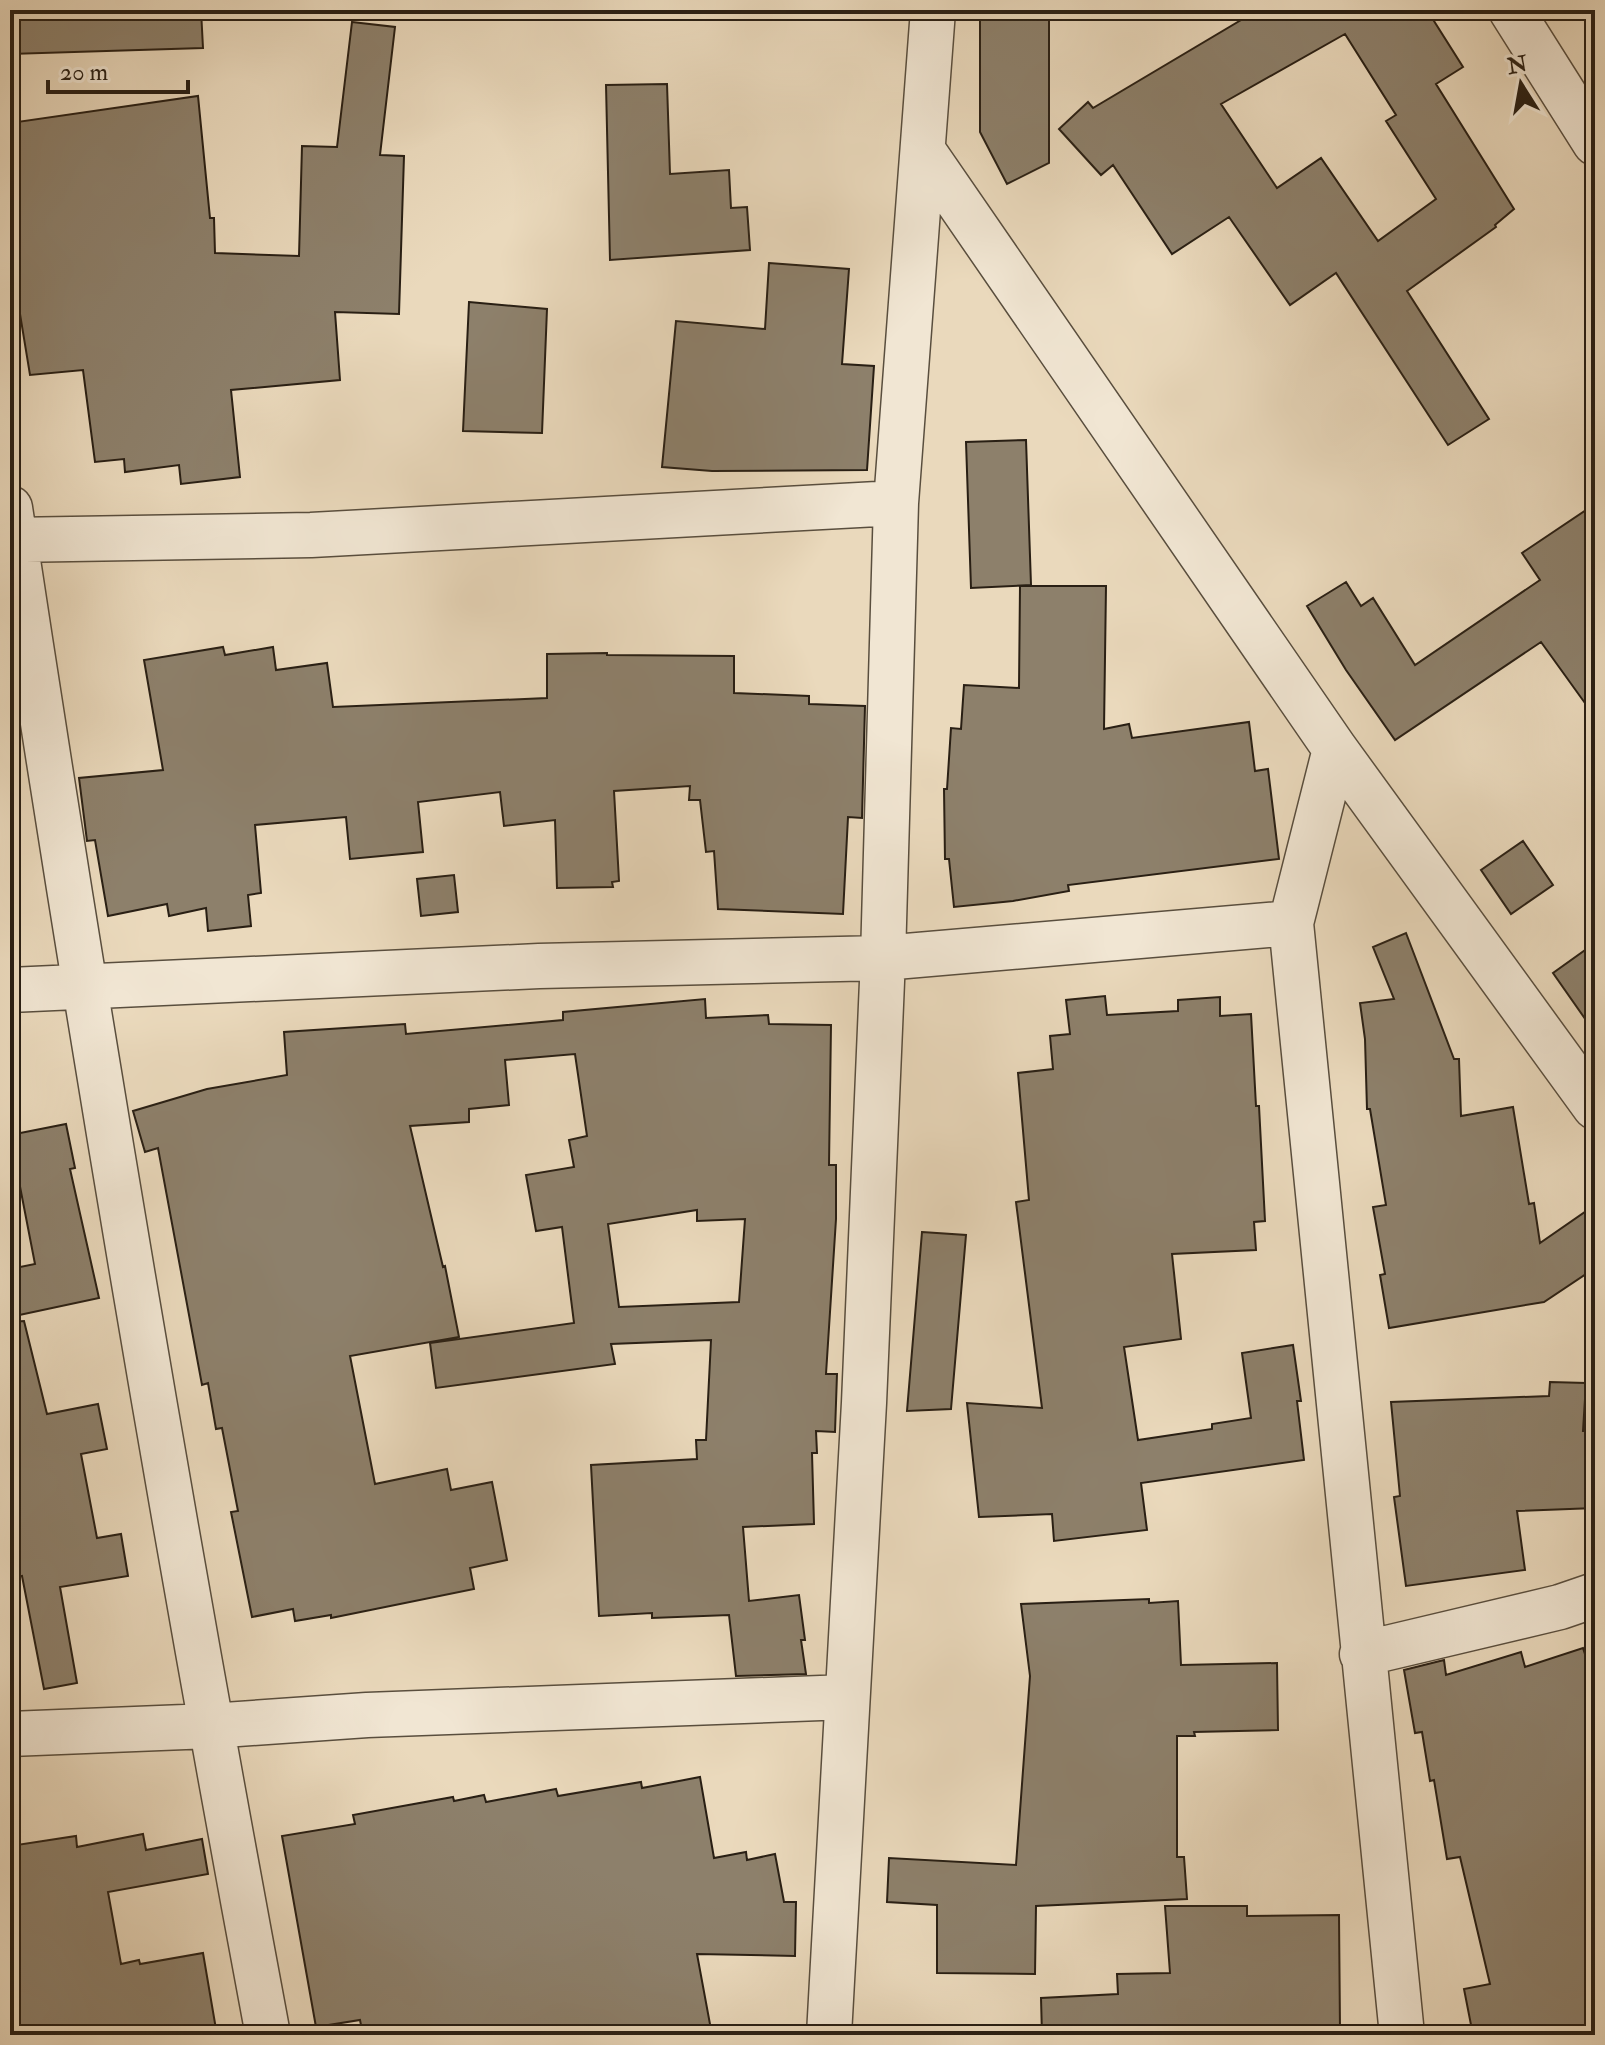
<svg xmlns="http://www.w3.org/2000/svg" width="1605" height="2045" font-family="'IM FELL Double Pica',serif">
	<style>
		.building { fill: #8d806b; stroke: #291f14; stroke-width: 2; fill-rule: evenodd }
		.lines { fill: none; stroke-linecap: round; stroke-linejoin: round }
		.minor-casing { stroke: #594e3e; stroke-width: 47 }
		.minor { stroke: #f1e6d3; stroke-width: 44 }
	</style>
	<rect width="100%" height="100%" fill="#ead9bc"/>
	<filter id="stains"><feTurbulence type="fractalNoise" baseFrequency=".0025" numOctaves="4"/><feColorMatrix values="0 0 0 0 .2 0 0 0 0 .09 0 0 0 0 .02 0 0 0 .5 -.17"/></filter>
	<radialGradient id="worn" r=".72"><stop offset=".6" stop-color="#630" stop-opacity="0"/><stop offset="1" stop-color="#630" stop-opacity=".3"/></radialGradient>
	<path class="building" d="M10 10H201L203 48 10 54Z
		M980 10H1049V163L1007 184 980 132Z
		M1258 10H1427L1463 67 1436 84 1514 209 1495 225 1496 227 1407 291 1489 419 1448 445 1336 273 1290 305 1229 217 1172 254 1113 165 1101 175 1059 129 1088 102 1093 108ZM1345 34 1396 115 1386 121 1436 199 1378 241 1321 158 1277 188 1221 104Z
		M352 22 395 27 380 155 404 156 399 314 335 312 340 380 231 390 240 477 181 484 179 465 125 472 124 459 95 462 83 370 30 375 10 253V123L198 96 210 218H214L215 253 299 256 302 146 337 147Z
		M667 84 670 174 729 170 731 208 747 207 750 250 610 260 606 85Z
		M769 263 849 269 842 364 874 366 867 470 712 471 662 467 676 321 765 329Z
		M469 302 547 309 542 433 463 431Z
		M1026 440 1031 585 971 588 966 442Z
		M1595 504V717L1541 642 1395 740 1346 670 1307 606 1346 582 1361 606 1373 598 1415 665 1540 580 1522 553Z
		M1020 586H1106L1104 729 1129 724 1132 738 1249 722 1255 771 1268 769 1279 859 1068 885 1069 891 1013 901 954 907 949 859H945L944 789H947L951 728 961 729 964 685 1019 688Z
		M223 647 225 655 273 647 276 670 327 663 333 707 547 698V654L607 653V655L734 656V693L809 696V704L865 706 862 818 848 817 843 914 718 909 714 851 706 852 700 800H689L690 786 614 791 619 881 612 882 613 887 557 888 555 820 504 826 500 792 418 802 423 852 350 859 346 817 255 825 261 893 248 895 251 926 208 931 206 908 169 916 167 904 108 916 95 840 87 841 79 778 163 770 144 660Z
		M1523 841 1553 885 1511 914 1481 870Z
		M454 875 458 912 421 916 417 879Z
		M1406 933 1454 1059H1459L1461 1116 1513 1107 1529 1204 1534 1203 1540 1243 1595 1205V1268L1544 1302 1389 1328 1380 1275 1385 1274 1373 1207 1386 1205 1370 1109H1367L1365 1039 1360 1003 1394 999 1373 947Z
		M1595 943V1033L1553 973Z
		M1105 996 1107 1015 1178 1011V1000L1220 997V1016L1251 1014 1256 1106H1259L1265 1221 1254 1222 1256 1250 1172 1254 1181 1339 1124 1347 1138 1440 1212 1429V1424L1251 1418 1242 1353 1293 1345 1301 1401H1297L1304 1460 1141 1483 1147 1530 1054 1541 1052 1514 979 1517 967 1403 1042 1408 1016 1202 1029 1200 1018 1073 1053 1069 1050 1036 1070 1034 1066 1000Z
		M705 999 706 1018 768 1015 769 1024 831 1025 829 1165H836V1219L826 1374H837L835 1432 816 1431 817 1453H812L814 1524 743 1527 749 1601 799 1595 805 1640H801L806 1674 736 1676 729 1615 652 1618V1613L599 1616 591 1465 697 1459 696 1440H706L711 1340 611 1344 615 1364 436 1388 430 1343 574 1323 562 1227 536 1231 526 1175 574 1167 569 1140 587 1136 575 1054 505 1060 509 1105 469 1109V1122L410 1126 443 1267 445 1266 459 1337 350 1356 375 1484 447 1469 451 1490 492 1482 507 1560 470 1568 474 1589 331 1618V1615L295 1621 293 1609 252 1617 231 1512 238 1511 222 1428 216 1429 208 1383 202 1385 158 1148 145 1152 133 1111 207 1089 287 1075 284 1032 405 1024 406 1034 563 1020V1012ZM697 1210V1221L745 1219 739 1302 619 1307 608 1224Z
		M66 1124 75 1168 70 1169 99 1298 10 1317V1269L35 1264 10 1135Z
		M922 1232 966 1235 951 1409 907 1411Z
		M24 1321 47 1414 98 1404 107 1449 81 1454 97 1538 121 1534 128 1576 60 1587 77 1683 44 1689 22 1576 10 1578V1322Z
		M1550 1382 1586 1383 1583 1431H1595V1508L1517 1511 1525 1570 1406 1586 1394 1497 1400 1496 1391 1402 1549 1396Z
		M1149 1599V1603L1178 1601 1181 1665 1277 1663 1278 1730 1194 1732 1195 1736H1177V1857H1184L1187 1899 1036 1906 1035 1974 937 1973V1905L887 1902 889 1858 1016 1865 1030 1676 1021 1604Z
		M1583 1648 1595 1685V2035H1473L1464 1989 1490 1984 1460 1857 1447 1859 1434 1780 1430 1781 1422 1732 1415 1733 1404 1670 1444 1660 1446 1675 1521 1652 1525 1667Z
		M700 1777 714 1858 746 1852 747 1860 775 1854 784 1902H796L795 1956 697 1954 712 2035H363L360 2020 316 2027 282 1836 355 1824 353 1815 453 1797 454 1801 484 1795 486 1802 556 1789 558 1796 641 1782 642 1788Z
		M143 1834 146 1850 202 1839 208 1874 108 1892 121 1964 139 1960 140 1964 203 1953 217 2035H10V1846L76 1836 77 1847Z
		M1165 1906H1247V1916L1339 1915 1340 2031 1251 2032V2035H1042L1041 1998 1118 1994 1117 1974 1170 1973Z"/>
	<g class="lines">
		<defs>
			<path id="minor" d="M1511 10 1595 143
				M924 152 1335 749 1595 1107
				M10 508C87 1018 173 1528 268 2035
				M10 540 311 535 896 503
				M1335 749 1291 923 1402 2035
				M10 990 539 966 883 958 1291 923
				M1362 1654 1560 1607 1595 1595
				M10 1734 210 1726 367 1715 847 1697
				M829 2035 864 1403 883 958 896 503 933 10"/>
		</defs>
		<use href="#minor" class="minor-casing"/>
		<use href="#minor" class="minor"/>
	</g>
	<rect width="1605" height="2045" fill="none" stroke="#ead9bc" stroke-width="40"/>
	<rect x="12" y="12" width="1581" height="2021" fill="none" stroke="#291f14" stroke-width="4"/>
	<rect x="20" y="20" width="1565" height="2005" fill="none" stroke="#291f14" stroke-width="2"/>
	<g transform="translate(1521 84) rotate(349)" stroke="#f1e6d3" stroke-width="6" paint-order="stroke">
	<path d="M0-6L14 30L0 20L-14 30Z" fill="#291f14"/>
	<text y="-12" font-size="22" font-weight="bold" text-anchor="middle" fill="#291f14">N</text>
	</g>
	<path d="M48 80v12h140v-12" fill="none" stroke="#291f14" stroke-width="4"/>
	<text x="60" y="80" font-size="24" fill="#291f14" stroke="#f1e6d3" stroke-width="6" paint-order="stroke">20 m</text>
	<rect width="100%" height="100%" filter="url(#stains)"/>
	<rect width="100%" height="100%" fill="url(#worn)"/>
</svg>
